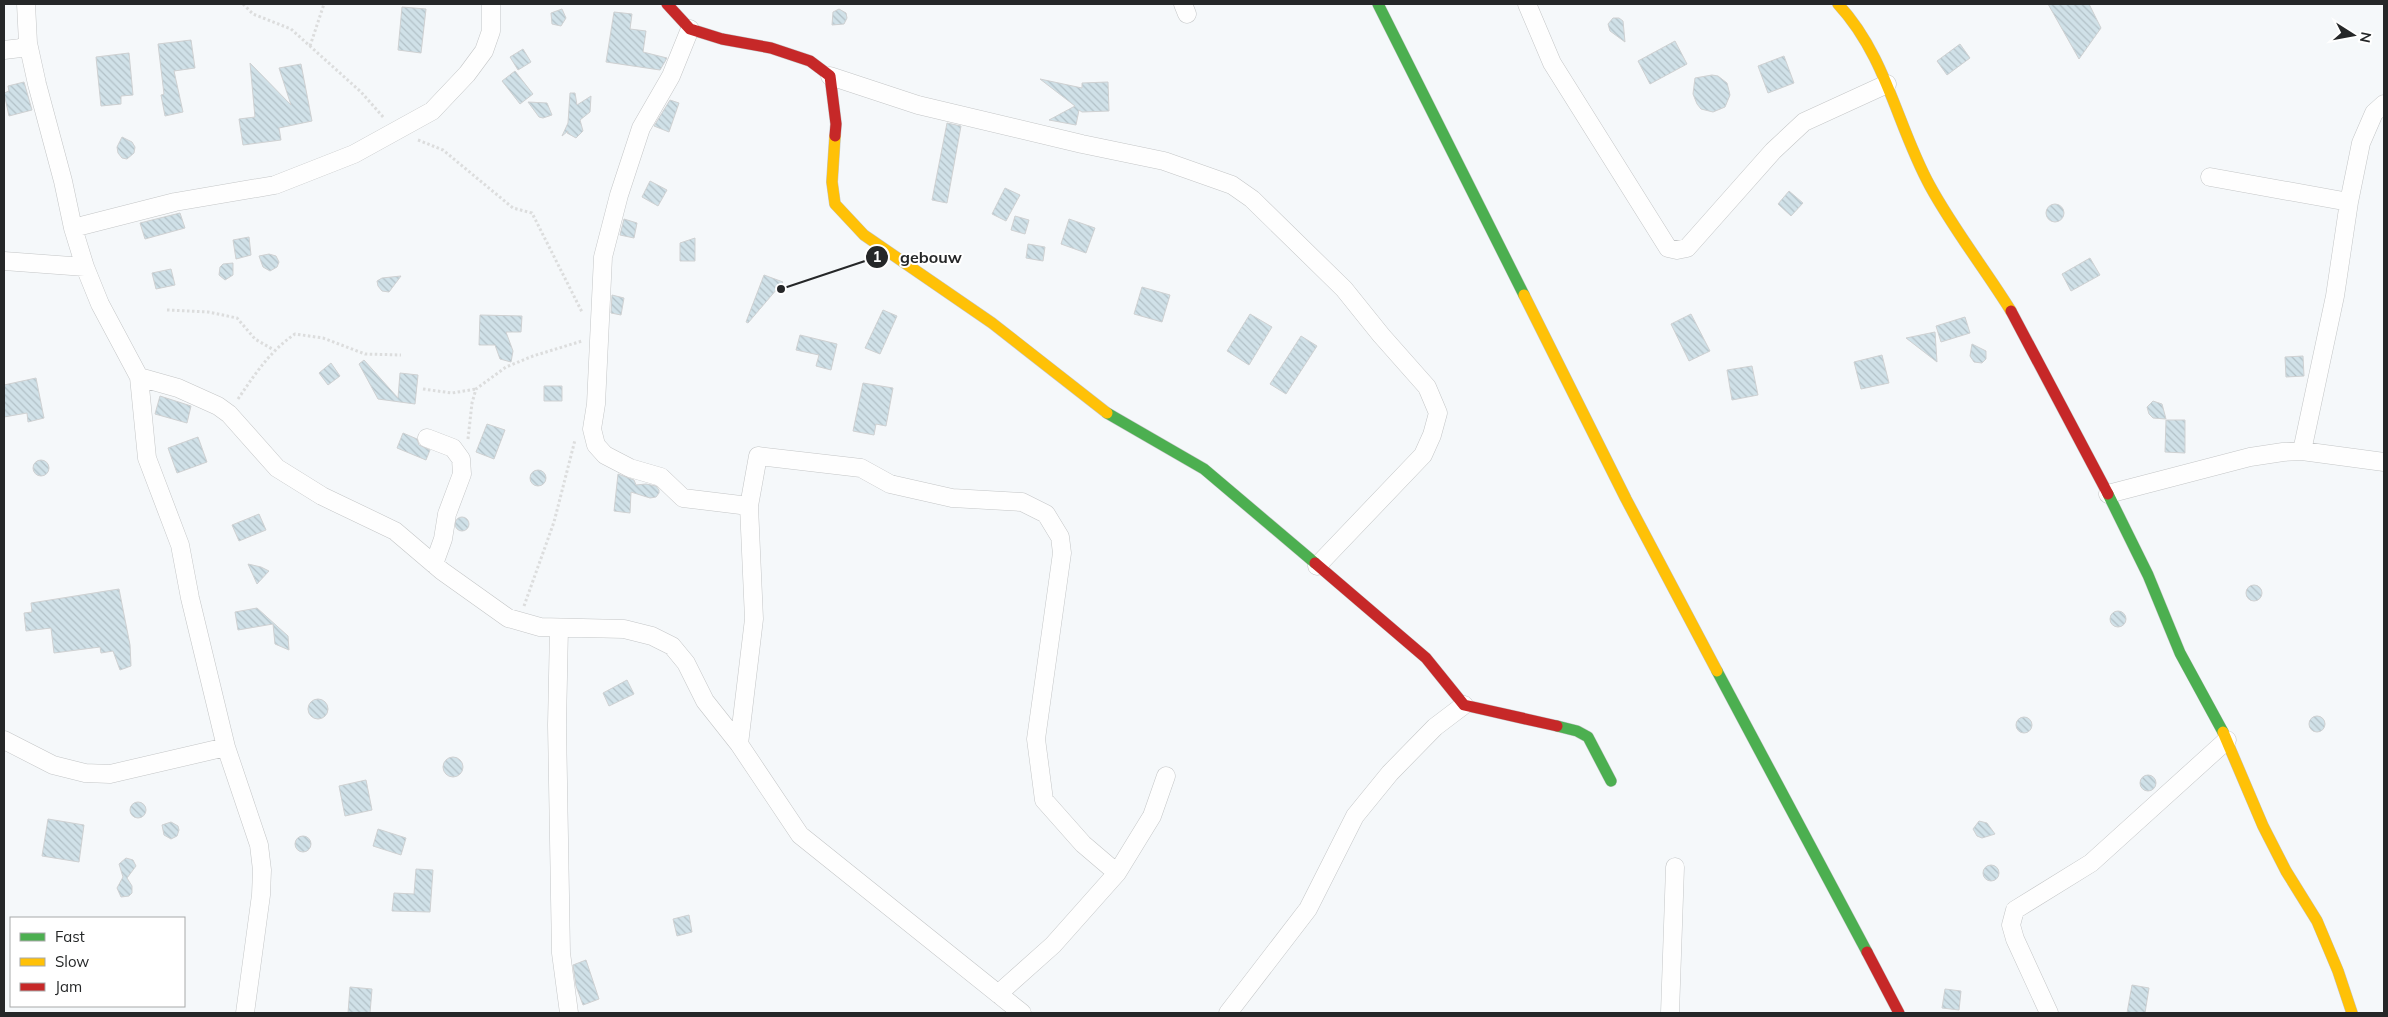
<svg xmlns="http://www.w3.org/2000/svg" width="2388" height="1017" font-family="Mulish,sans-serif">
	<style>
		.building { fill: url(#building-back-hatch); stroke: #cfd1d2 }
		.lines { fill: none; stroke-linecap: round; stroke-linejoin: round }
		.street-casing { stroke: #c4c6c7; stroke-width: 19 }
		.fast-casing { stroke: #c4c6c7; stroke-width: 12 }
		.slow-casing { stroke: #c4c6c7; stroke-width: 12 }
		.jam-casing { stroke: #c4c6c7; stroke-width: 12 }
		.path { stroke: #dcdddd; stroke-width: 3; stroke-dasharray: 2.5 2.5; stroke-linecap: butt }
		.street { stroke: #fefefe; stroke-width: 18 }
		.fast { stroke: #4caf50; stroke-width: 11 }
		.slow { stroke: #ffc107; stroke-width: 11 }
		.jam { stroke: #c62828; stroke-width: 11 }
		.leader { fill: none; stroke: #252728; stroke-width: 2 }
		.callout-dot { fill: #252728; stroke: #fff; stroke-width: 2 }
		.mark-label { font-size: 15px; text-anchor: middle; font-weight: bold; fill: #fff }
		.callout-label { font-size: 16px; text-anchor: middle; font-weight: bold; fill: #252728; stroke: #fff; stroke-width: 4; stroke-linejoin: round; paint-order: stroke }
	</style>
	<defs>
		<pattern id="building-back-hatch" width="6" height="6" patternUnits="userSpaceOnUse" patternTransform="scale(1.25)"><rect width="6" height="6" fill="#d0e1e8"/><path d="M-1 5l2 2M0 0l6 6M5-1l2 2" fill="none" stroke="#b2c1c7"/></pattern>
	</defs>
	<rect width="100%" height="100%" fill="#f5f8fa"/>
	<path class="building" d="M2048 4H2089L2101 28 2079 59Z
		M402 7 426 9 421 53 398 50Z
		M562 9 566 18 561 26 552 24 551 13Z
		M839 9 846 13 847 18 844 24 832 25 833 12Z
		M614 12 632 14 630 29 646 31 643 52 667 58 660 70 606 62Z
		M1613 18H1619L1623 21 1625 42 1610 31 1608 24Z
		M191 40 195 68 174 71 183 112 165 116 161 95 164 94 158 44Z
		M1675 41 1687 64 1650 84 1638 61Z
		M1960 44 1970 58 1947 75 1937 61Z
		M523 49 531 62 518 70 510 57Z
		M129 53 133 95 121 96V104L101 106 96 57Z
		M1784 56 1794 83 1768 93 1758 66Z
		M250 63 291 105 279 68 301 64 312 121 279 128 281 140 243 145 239 119 255 117Z
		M515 71 533 94 520 104 502 81Z
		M1712 75 1718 76 1727 83 1730 95 1725 107 1713 112 1701 109 1697 104 1693 94 1695 78Z
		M1040 79 1082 88V83L1108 82 1109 111 1082 112 1079 110 1076 125 1049 120 1075 106Z
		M24 82 32 110 9 116 4 93 9 91 8 86Z
		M570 93H575L577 105 591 96 590 112 580 120 583 131 576 138 567 133 568 131 562 136 568 123Z
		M670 100 679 103 669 132 654 126Z
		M528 102 547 103 552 115 543 118 539 117Z
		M947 123 961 126 947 203 932 200Z
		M122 137 132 142 135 147 134 153 127 159 122 158 118 153 117 147Z
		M650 181 667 190 658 206 642 197Z
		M1005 188 1020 195 1006 221 992 214Z
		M1789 191 1803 203 1791 216 1778 204Z
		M2046 213a9 9 0 1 1 18 0a9 9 0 1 1-18 0Z
		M180 213 185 228 145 239 140 223Z
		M1015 216 1029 220 1025 234 1011 230Z
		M624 219 637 223 634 238 620 235Z
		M1069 219 1095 228 1086 253 1061 244Z
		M249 237 251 255 236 259 233 240Z
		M695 238V261H680V243Z
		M1028 244 1045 247 1043 261 1026 258Z
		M269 254 276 256 279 262 277 267 270 271 263 267 259 256Z
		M2090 258 2100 275 2071 291 2062 274Z
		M233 263V275L225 280 219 275 220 267 223 264Z
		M171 269 175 285 156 289 152 273Z
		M764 275 783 282 748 323 746 322Z
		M401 276 389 292 382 291 378 286 377 281 382 278Z
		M1142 287 1170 295 1162 322 1134 314Z
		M612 295 624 298 621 315 611 313Z
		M883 310 897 316 880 354 865 348Z
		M1250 314 1272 327 1249 365 1227 351Z
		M1691 314 1710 351 1689 361 1671 324Z
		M480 315 522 316 521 332H506L513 351 511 362 500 359 495 345H479Z
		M1965 317 1970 333 1941 342 1936 326Z
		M1935 332 1937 362 1906 338Z
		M800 335 837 344 831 370 816 366 819 355 796 350Z
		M1301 336 1317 346 1286 394 1270 384Z
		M1972 344 1986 351V359L1982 363 1974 362 1970 356Z
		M1882 355 1889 383 1861 389 1854 362Z
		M2303 356 2304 376 2286 377 2285 357Z
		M364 360 398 398 400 373 418 375 415 404 378 399 359 364Z
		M331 363 340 376 328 385 319 373Z
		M1752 366 1758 395 1732 400 1727 370Z
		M36 378 44 418 28 422 27 413 4 417V385Z
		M863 383 893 388 886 426 876 424 874 435 853 431Z
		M544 386H562V401H544Z
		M160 396 191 406 187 423 155 414Z
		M2153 401 2162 404 2166 419 2153 418 2149 414 2147 407Z
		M2166 420H2185V453L2165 452Z
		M487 424 505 430 494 459 476 452Z
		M403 433 417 439 419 445 430 450 426 460 397 448Z
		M198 437 207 462 177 473 168 448Z
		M33 468a8 8 0 1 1 16 0a8 8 0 1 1-16 0Z
		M530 478a8 8 0 1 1 16 0a8 8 0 1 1-16 0Z
		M618 474 634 480 636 485 646 484 656 486 659 490V493L656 497 650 498 631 492 630 513 614 511Z
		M259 514 266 530 239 541 232 525Z
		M455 524a7 7 0 1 1 14 0a7 7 0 1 1-14 0Z
		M248 564 261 567 269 571 257 584Z
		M2246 593a8 8 0 1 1 16 0a8 8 0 1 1-16 0Z
		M119 589 130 645 131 666 120 670 113 651 101 653 100 647 54 653 51 628 26 631 24 613 32 612 31 603Z
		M257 608 288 636 289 650 275 644 273 624 238 630 235 612Z
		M2110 619a8 8 0 1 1 16 0a8 8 0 1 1-16 0Z
		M627 680 634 694 609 706 603 693Z
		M308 709a10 10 0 1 1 20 0a10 10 0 1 1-20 0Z
		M2309 724a8 8 0 1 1 16 0a8 8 0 1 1-16 0Z
		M2016 725a8 8 0 1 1 16 0a8 8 0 1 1-16 0Z
		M443 767a10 10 0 1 1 20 0a10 10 0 1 1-20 0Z
		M2140 783a8 8 0 1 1 16 0a8 8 0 1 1-16 0Z
		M366 780 372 810 345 816 339 786Z
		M130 810a8 8 0 1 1 16 0a8 8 0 1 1-16 0Z
		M48 819 84 825 79 862 42 856Z
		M1979 821 1987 823 1995 834 1982 838 1977 836 1973 829Z
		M171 822 178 826 179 830 177 836 171 839 164 835 162 825Z
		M378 829 406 838 401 855 373 846Z
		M295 844a8 8 0 1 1 16 0a8 8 0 1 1-16 0Z
		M126 858 133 860 136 866 127 878 132 886V893L129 896 121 897 117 888 123 877 119 864Z
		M1983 873a8 8 0 1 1 16 0a8 8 0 1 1-16 0Z
		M416 869 433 870 430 912 392 911 394 893 414 894Z
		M689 915 692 932 677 936 673 919Z
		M586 960 599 999 583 1005 576 986 573 965Z
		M2132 985 2149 988 2145 1013H2127Z
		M350 987 372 989 370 1013H348Z
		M1945 989 1961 991 1959 1010 1942 1008Z"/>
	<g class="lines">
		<defs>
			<path id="street" d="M26 4 28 43 37 84 63 181 73 228 85 267 100 304 139 377 147 458 180 545 190 598 226 747 259 845 262 870 261 895 245 1013
				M1183 4 1187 14
				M1527 4 1552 63 1668 248 1677 250 1687 248 1773 151 1804 122 1887 84
				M690 29 671 76 641 128 619 195 603 257 596 404 592 429 596 445 605 455 630 468 661 477 683 498 749 506 754 619 739 744
				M4 50 21 48 28 43
				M830 76 918 105 1082 144 1164 161 1232 185 1252 199 1344 289 1381 335 1427 387 1438 413 1432 435 1423 455 1317 566
				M2210 177 2349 202
				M73 228 175 202 275 185 354 154 432 111 467 74 484 51 491 31V4
				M4 261 85 267
				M139 377 178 388 218 406 229 414 277 468 322 496 395 531 442 571 508 618 540 627 624 629 652 636 672 646 686 663 705 701 739 744 800 835 1022 1013
				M427 438 453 448 461 459 462 474 447 514 443 539 434 564
				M2302 451 2335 296 2349 202 2361 143 2374 113 2384 104
				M2108 494 2250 457 2283 452 2302 451 2384 462
				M749 506 758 456 861 468 890 484 952 498 1022 502 1046 514 1060 537 1062 553 1036 739 1044 800 1083 844 1117 873
				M559 628 557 725 561 953 569 1013
				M4 740 53 765 85 773 110 774 226 747
				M998 994 1053 945 1117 873 1152 816 1166 776
				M1228 1013 1308 909 1355 816 1390 773 1435 727 1464 705
				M1670 1013 1675 867
				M2049 1013 2015 939 2011 925 2015 910 2091 863 2227 740"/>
			<path id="fast" d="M1378 4 1524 295
				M1107 413 1204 469 1315 563
				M2108 494 2148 575 2180 653 2223 732
				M1717 671 1867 952
				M1557 726 1577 731 1588 737 1611 781"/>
			<path id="slow" d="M1838 4C1887 57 1897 126 1930 186 1954 230 1985 269 2011 311
				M835 136 832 182 835 204 864 235 992 323 1107 413
				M1524 295 1626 499 1717 671
				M2223 732 2263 826 2286 871 2317 921 2338 971 2352 1013"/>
			<path id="jam" d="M667 4 690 29 722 39 771 48 810 61 830 76 836 124 835 136
				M2011 311 2108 494
				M1315 563 1426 658 1464 705 1557 726
				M1867 952 1899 1013"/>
		</defs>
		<use href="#street" class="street-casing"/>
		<use href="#fast" class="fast-casing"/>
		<use href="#slow" class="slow-casing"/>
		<use href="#jam" class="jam-casing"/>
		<path class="path" d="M243 4 253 14 291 29 361 92 384 118
			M310 46 324 4
			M418 140 443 150 513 208 532 213 582 312
			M167 310 208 312 237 318 255 339 274 350
			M423 389 452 393 476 389
			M238 399C255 374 270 351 295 334L323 338 365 354 401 355
			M468 439 472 403 476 389 506 367 533 356 582 341
			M524 606 554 522 575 440"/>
		<use href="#street" class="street"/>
		<use href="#fast" class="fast"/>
		<use href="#slow" class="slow"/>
		<use href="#jam" class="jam"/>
	</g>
	<path class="leader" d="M781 289L877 257"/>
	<g class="callout-dot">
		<circle cx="781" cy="289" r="5"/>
		<circle cx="877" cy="257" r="12"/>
	</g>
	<g class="mark-label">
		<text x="877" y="262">1</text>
	</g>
	<g class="callout-label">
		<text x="931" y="263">gebouw</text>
	</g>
	<rect width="2388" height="1017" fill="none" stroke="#252728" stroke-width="10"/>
	<rect x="10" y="917" width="175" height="90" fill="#ffffff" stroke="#a8a9a9"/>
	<rect x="20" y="933" width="25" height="8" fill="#4caf50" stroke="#a8a9a9"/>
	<text x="55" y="942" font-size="15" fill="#252728">Fast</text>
	<rect x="20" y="958" width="25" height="8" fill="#ffc107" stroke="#a8a9a9"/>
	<text x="55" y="967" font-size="15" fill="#252728">Slow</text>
	<rect x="20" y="983" width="25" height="8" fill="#c62828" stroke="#a8a9a9"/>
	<text x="55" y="992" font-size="15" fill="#252728">Jam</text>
	<g transform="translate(2353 35) rotate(101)" stroke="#ffffff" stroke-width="4" paint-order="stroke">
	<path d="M0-4L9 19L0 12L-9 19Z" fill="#252728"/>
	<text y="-8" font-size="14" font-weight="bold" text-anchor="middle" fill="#252728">N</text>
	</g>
</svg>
